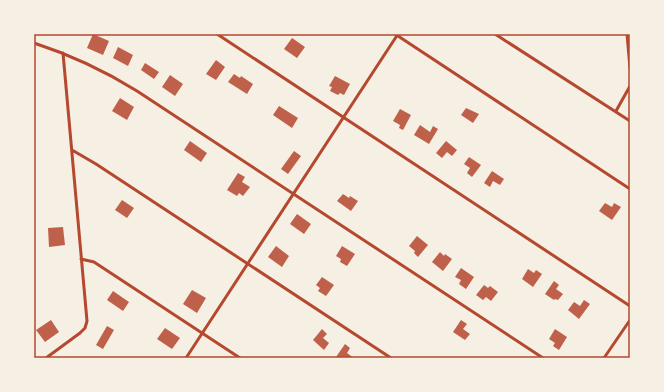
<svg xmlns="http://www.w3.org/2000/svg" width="664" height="392" font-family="'Noto Sans',sans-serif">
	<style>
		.building { fill: #bf614a }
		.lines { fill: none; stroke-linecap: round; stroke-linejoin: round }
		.minor { stroke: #b5482f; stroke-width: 3 }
		.neatline { fill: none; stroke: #b5482f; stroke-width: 1.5 }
	</style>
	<rect width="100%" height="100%" fill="#f6efe4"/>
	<path class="building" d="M93 34 109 41 103 55 87 48Z
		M292 38 305 47 297 58 284 49Z
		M118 47 133 55 128 66 113 58Z
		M216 60 225 67 216 80 206 74Z
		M145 63 159 72 154 79 141 70Z
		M234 74 240 78 241 76 253 84 247 94 228 82Z
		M170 75 183 84 175 96 162 87Z
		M335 76 350 84 344 95 340 93 338 95 330 91 332 87 329 86Z
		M120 98 134 107 127 120 112 111Z
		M279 106 298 118 292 128 273 115Z
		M466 108 479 114 473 123 461 115Z
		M400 109 411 115 403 130 399 128 400 125 393 121Z
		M420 125 430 132 433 126 438 129 429 144 414 135Z
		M190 141 207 153 201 162 184 150Z
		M446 141 457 150 452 156 447 152 442 158 436 153Z
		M294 151 301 156 288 174 281 169Z
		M469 157 481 165 472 177 467 173 470 168 464 164Z
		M492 171 504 179 500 185 493 181 490 187 484 183Z
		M238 173 245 177 242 182 250 187 243 196 239 193 237 196 227 190Z
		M343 194 349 198 350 196 358 201 351 211 337 201Z
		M122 200 134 208 127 218 115 210Z
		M605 203 612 207 614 203 621 207 612 220 599 211Z
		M297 214 311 224 304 234 290 224Z
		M63 227 65 245 49 247 48 228Z
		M417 236 428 245 418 257 414 253 415 251 409 246Z
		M276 246 289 256 282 267 268 257Z
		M342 246 355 254 347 266 340 262 341 259 336 256Z
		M440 252 444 256 445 254 452 259 443 271 432 262Z
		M461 268 474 277 466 289 459 284 461 280 455 277Z
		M528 269 534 273 536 270 542 274 533 287 522 279Z
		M322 277 334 285 326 296 318 291 320 288 316 285Z
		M554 281 559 285 556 289 563 294 558 300 555 299 554 300 545 294Z
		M484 285 488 288 490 286 498 292 491 301 486 297 483 300 476 295Z
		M192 290 206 298 197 313 183 304Z
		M113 291 129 302 123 311 107 300Z
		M584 300 590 304 579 319 568 310 574 302 580 306Z
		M51 320 59 332 45 342 36 330Z
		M461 320 467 324 463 329 470 334 465 340 453 332Z
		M107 326 114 330 103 349 96 345Z
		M165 328 180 338 172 349 157 339Z
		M322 329 327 334 323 338 329 343 324 350 313 340Z
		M555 329 567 337 559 350 553 346 555 343 549 339Z
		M345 344 350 348 347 353 354 358H338L336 357Z"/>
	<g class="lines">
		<path class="minor" d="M217 34 630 306
			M395 34 630 189
			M495 34 630 121
			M627 34 630 68
			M34 43C71 55 105 71 137 91L543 358
			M616 111 630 86
			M72 150 96 164 391 358
			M81 259 94 262 240 358
			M46 358 80 333 85 328 87 321 63 53
			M186 358 398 34
			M604 358 630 320"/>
	</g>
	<rect width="664" height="392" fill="none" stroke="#f6efe4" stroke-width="70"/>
	<rect x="35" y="35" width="594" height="322" class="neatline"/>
</svg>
